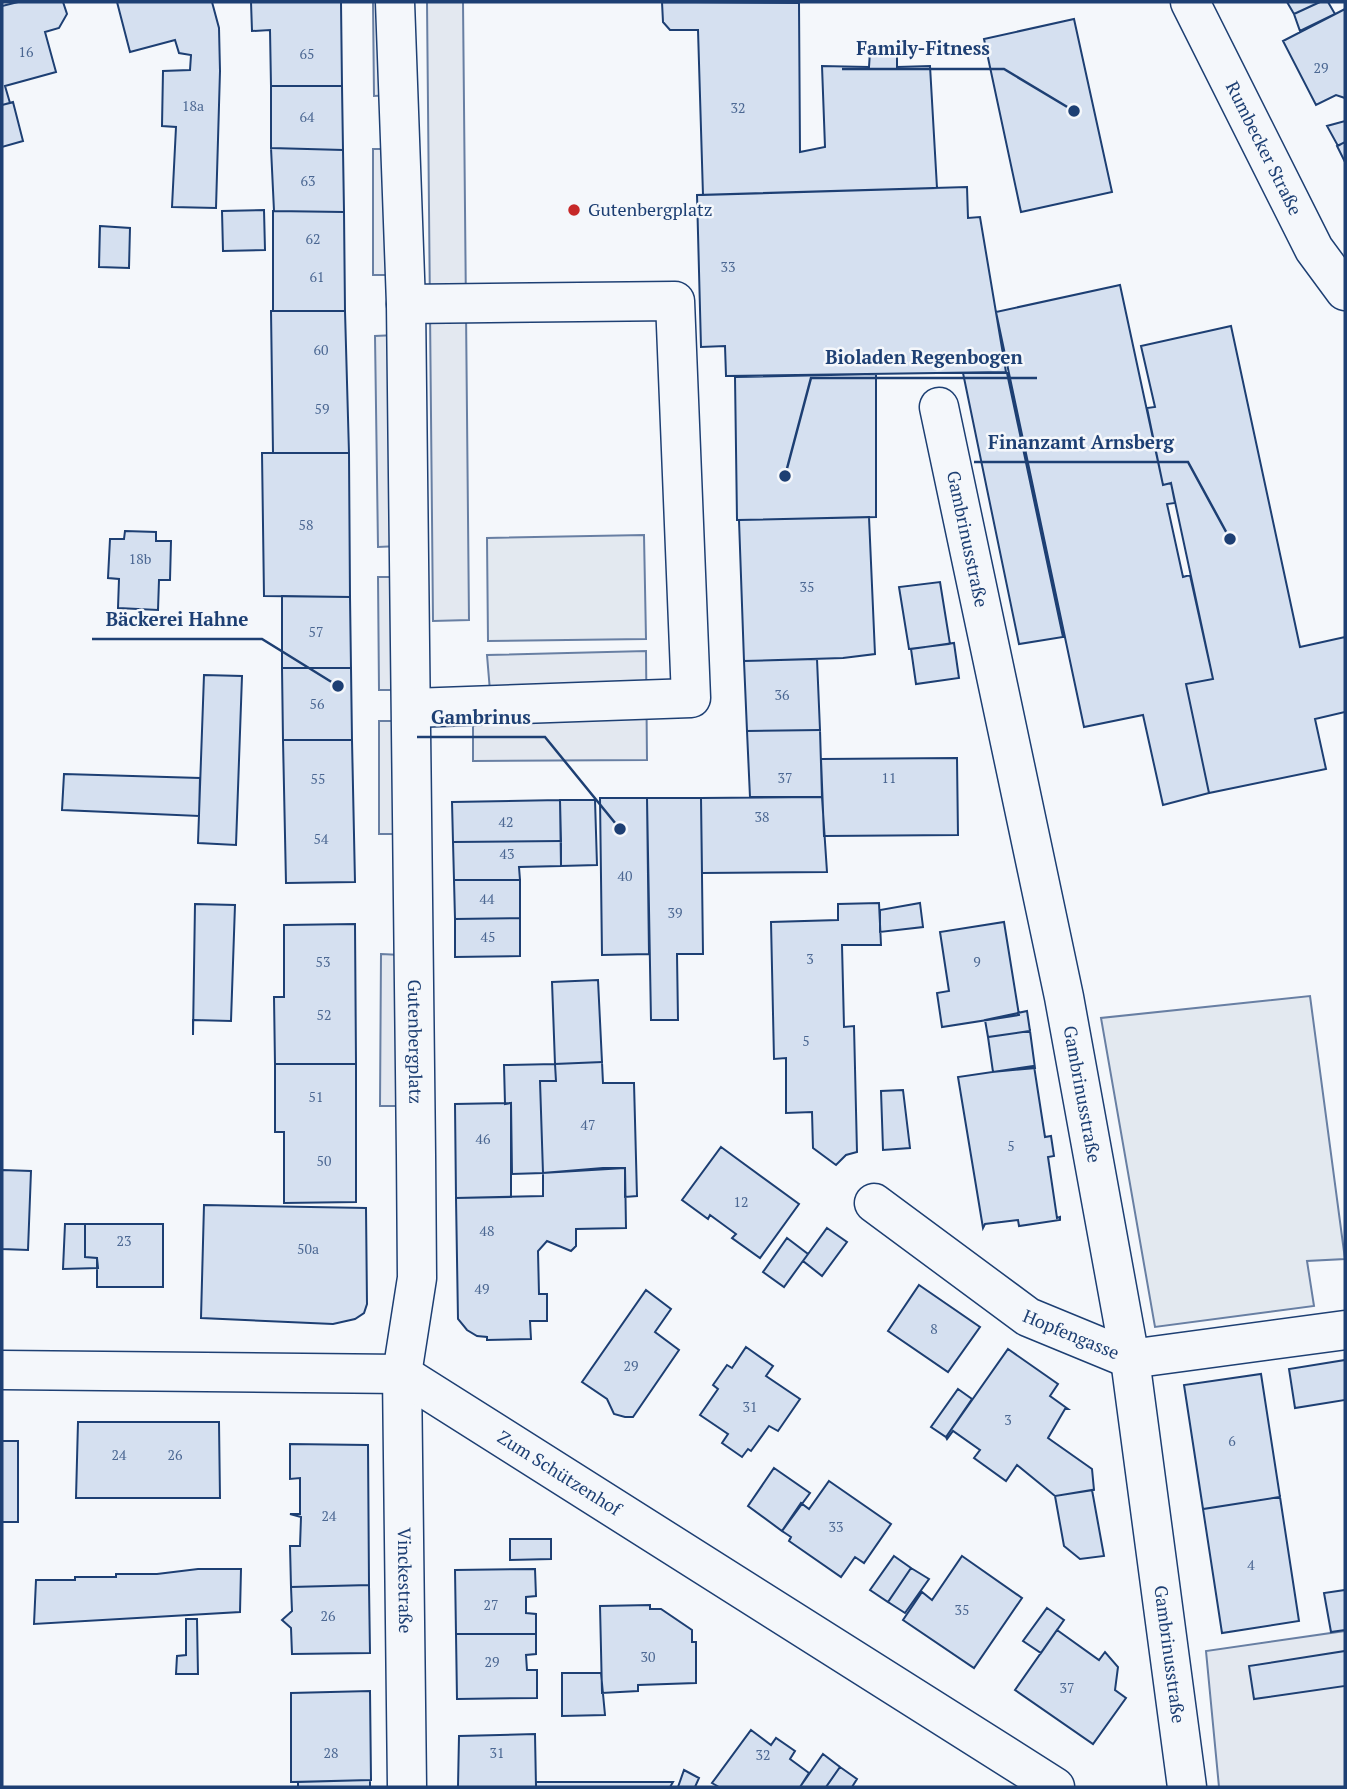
<svg xmlns="http://www.w3.org/2000/svg" width="1347" height="1789" font-family="'PT Serif',serif">
	<style>
		.green { fill: #e3e9f0; stroke: #687fa3; stroke-width: 2 }
		.parking { fill: #e3e8f0; stroke: #687fa3; stroke-width: 2 }
		.building { fill: #d5e0f0; stroke: #1d3f73; stroke-width: 2 }
		.lines { fill: none; stroke-linecap: round; stroke-linejoin: round }
		.street-casing { stroke: #1d3f73; stroke-width: 41 }
		.secondary-casing { stroke: #1d3f73; stroke-width: 41 }
		.street { stroke: #f4f7fb; stroke-width: 38 }
		.secondary { stroke: #f4f7fb; stroke-width: 38 }
		.poi-dot { fill: #c62828; stroke: #f4f7fb; stroke-width: 2.5 }
		.labels { text-anchor: middle; stroke-width: 5; stroke-linejoin: round; paint-order: stroke }
		.number-label { font-size: 14px; fill: #4b6792 }
		.street-label { font-size: 18px; fill: #1d3f73; stroke: #f4f7fb }
		.poi-label { font-size: 18px; fill: #1d3f73; stroke: #f4f7fb; text-anchor: start }
		.leader { fill: none; stroke: #1d3f73; stroke-width: 2.5 }
		.callout-dot { fill: #1d3f73; stroke: #f4f7fb; stroke-width: 2.5 }
		.callout-label { font-size: 19px; text-anchor: middle; font-weight: bold; fill: #1d3f73; stroke: #f4f7fb; stroke-width: 5; stroke-linejoin: round; paint-order: stroke }
	</style>
	<rect width="100%" height="100%" fill="#f4f7fb"/>
	<path class="green" d="M644 535 646 639 488 641 487 538Z
		M1310 996 1345 1259 1307 1261 1314 1306 1155 1327 1101 1018Z"/>
	<path class="parking" d="M373 2H391L392 95 374 96Z
		M427 2H463L469 620 433 621Z
		M373 149H393L394 275H373Z
		M396 335 399 546 378 547 375 336Z
		M378 577H400V690H379Z
		M646 651 647 760 473 761V692L490 691 487 655Z
		M379 721H400V834H379Z
		M381 954 401 955 400 1106H380Z
		M1345 1631V1787H1219L1206 1651Z"/>
	<path class="building" d="M18 2H63L67 14 59 28 45 32 56 72 5 86 10 103 2 105V6Z
		M117 2H212L219 28 220 71 216 208 172 207 176 127 162 126 163 71 190 70 191 55 179 53 175 40 130 52Z
		M251 2H341L342 86H271L270 30 252 31Z
		M662 2 799 3 800 152 825 147 822 66 869 67 870 51H897V67L930 66 937 188 703 195 698 30H670L663 22Z
		M1287 2H1320L1294 14Z
		M1320 2H1328L1335 14 1300 31 1294 14Z
		M1345 9V98L1336 95 1316 105 1283 41Z
		M1074 19 1112 192 1021 212 984 39Z
		M271 86H342L343 150 271 148Z
		M13 102 23 141 2 147V105Z
		M1345 121V142L1338 146 1327 126Z
		M1345 142V162L1337 146Z
		M271 148 343 150 344 212 274 211Z
		M967 187 968 218 980 217 1006 372 726 376 725 346 701 347 697 195Z
		M264 210 265 250 223 251 222 211Z
		M273 211 344 212 345 311H273Z
		M100 226 130 228 129 268 99 267Z
		M1120 285 1163 485 1171 483 1175 503 1167 504 1183 577 1190 575 1213 679 1186 684 1209 793 1163 805 1143 715 1084 727 996 312Z
		M271 311H345L349 453H273Z
		M1231 326 1300 647 1345 637V712L1315 719 1326 769 1209 793 1186 684 1213 679 1171 483 1163 485 1147 408 1155 407 1141 346Z
		M963 373H1007L1063 637 1019 644Z
		M876 374V517L737 520 735 377Z
		M262 453H349L350 597 264 596Z
		M869 517 875 654 843 658 744 661 739 520Z
		M125 531 156 532V541H171L170 580H159L158 610 118 608 119 579 108 578 110 539H124Z
		M940 582 950 644 909 649 899 587Z
		M282 596 350 597 351 668H282Z
		M954 643 959 678 916 684 911 649Z
		M817 659 820 730 747 731 744 661Z
		M282 668H351L352 740H283Z
		M204 675 242 676 236 845 198 843Z
		M820 730 822 797H750L747 731Z
		M283 740H352L355 882 286 883Z
		M957 758 958 835 824 836 821 759Z
		M64 774 200 778 199 816 62 810Z
		M822 797 827 872 702 873 701 798Z
		M600 798H647L649 954 602 955Z
		M647 798H701L703 954H677L678 1020H651Z
		M560 800H595L597 865 561 866Z
		M560 800 561 841 453 842 452 802Z
		M561 841V866L519 867 520 880H454L453 842Z
		M454 880H520V918L455 919Z
		M879 903 881 945H842L844 1027 854 1026 857 1152 846 1155 836 1165 813 1148 812 1112 786 1113V1058L774 1059 771 922 838 920V904Z
		M920 903 923 927 880 932V910Z
		M195 904 235 905 231 1021 193 1020V1035Z
		M520 918V956L455 957V919Z
		M1004 922 1019 1015 942 1027 937 993 949 991 940 932Z
		M355 924 356 1064H275L274 997H284V925Z
		M598 980 602 1062 555 1064 552 982Z
		M1027 1011 1030 1031 988 1037 985 1020Z
		M1030 1031 1035 1068 993 1072 988 1037Z
		M602 1062 603 1083H634L637 1196 625 1197V1168L543 1173 540 1081H556L555 1064Z
		M275 1064H356V1202L284 1203V1132H275Z
		M555 1064 556 1081H540L543 1173 512 1174 511 1103 505 1104 504 1065Z
		M1034 1066 1045 1137 1051 1136 1054 1156 1048 1157 1057 1218 1060 1217V1220L1019 1226 1018 1220 985 1224 983 1228 958 1077Z
		M903 1090 910 1148 883 1150 881 1091Z
		M511 1103V1197L456 1198 455 1104Z
		M721 1147 799 1204 760 1258 732 1238 736 1234 710 1215 708 1219 682 1200Z
		M603 1168H625L626 1228 576 1229V1246L571 1251 547 1241 538 1251 539 1294H547V1321H530L531 1339 487 1340V1337L477 1336 467 1330 458 1319 456 1198 543 1196V1173Z
		M2 1170 31 1171 28 1250 2 1249Z
		M204 1205 366 1208 367 1304 364 1313 355 1319 333 1324 201 1318Z
		M65 1224H85V1257L97 1258 98 1268 63 1269Z
		M85 1224H163V1287H97V1258L85 1257Z
		M827 1228 847 1242 822 1276 803 1261Z
		M787 1238 808 1254 784 1287 763 1272Z
		M919 1285 980 1327 948 1372 888 1331Z
		M646 1290 671 1309 655 1332 679 1350 633 1417H625L614 1414 607 1399 582 1382Z
		M746 1347 773 1366 766 1376 800 1399 778 1431 769 1426 751 1451 748 1449 742 1457 722 1443 728 1434 700 1415 718 1389 713 1385 727 1365 732 1368Z
		M1008 1349 1058 1384 1050 1396 1068 1409H1065L1048 1438 1092 1469 1094 1490 1055 1496 1017 1465 1006 1481 974 1458 980 1450 953 1431 947 1439 946 1437Z
		M1345 1360V1400L1295 1408 1289 1369Z
		M1261 1374 1280 1497 1203 1509 1184 1385Z
		M958 1389 972 1399 946 1437 931 1427Z
		M78 1422H219L220 1498H76Z
		M2 1441H18V1522H2Z
		M290 1444 368 1445 369 1585 291 1587 290 1546H300L301 1517 290 1514H300V1478L290 1479Z
		M774 1468 810 1493 782 1531 748 1506Z
		M829 1481 891 1524 864 1563 855 1557 841 1577 789 1541 791 1537 782 1531 801 1503 809 1509Z
		M1092 1490 1104 1556 1080 1559 1064 1546 1055 1496Z
		M1280 1497 1299 1621 1222 1633 1203 1509Z
		M510 1539H551V1559L510 1560Z
		M894 1556 911 1568 888 1602 870 1590Z
		M962 1556 1022 1598 974 1668 903 1620 922 1592 932 1600Z
		M911 1568 929 1579 905 1613 888 1602Z
		M198 1569H241L240 1612 34 1624 36 1580H75V1577H116V1574H157Z
		M535 1569 536 1596 526 1597V1613L536 1614V1634H456L455 1570Z
		M369 1585 370 1653 292 1654 291 1628 282 1620 292 1611 291 1587Z
		M1345 1590V1630L1331 1632 1324 1593Z
		M650 1605V1609H661L692 1630V1642H696V1683L638 1685V1691L602 1693 600 1606Z
		M1047 1608 1064 1620 1041 1653 1023 1641Z
		M186 1619H197L198 1674H176L177 1656 186 1655Z
		M1057 1630 1099 1660 1105 1652 1118 1667 1115 1690 1126 1698 1093 1744 1015 1690Z
		M456 1634H536V1654L526 1655 527 1670H537V1698L457 1699Z
		M1345 1651V1686L1254 1699 1249 1666Z
		M562 1673H601L605 1715 562 1716Z
		M370 1691 371 1780 291 1782V1693Z
		M751 1730 771 1745 776 1738 795 1751 790 1759 809 1773 800 1787H719L712 1783Z
		M535 1734 536 1787H458L459 1736Z
		M823 1754 840 1767 826 1787H800Z
		M840 1767 857 1779 852 1787H826Z
		M684 1770 699 1778 695 1787H678Z
		M370 1780V1787H298V1782Z
		M536 1782H673L670 1787H536Z"/>
	<g class="lines">
		<defs>
			<g id="street">
				<path id="s1" d="M395 2 406 304 416 1155 417 1278 402 1374 407 1787"/>
				<path d="M406 304 675 301 691 698 412 708"/>
				<path id="s2" d="M939 407 1064 997 1130 1359 1187 1787"/>
				<path id="s3" d="M874 1203 1028 1317 1130 1359 1345 1330"/>
				<path id="s4" d="M2 1370 402 1374 1055 1787"/>
			</g>
			<g id="secondary">
				<path id="s5" d="M1190 2 1314 249 1345 291"/>
			</g>
		</defs>
		<use href="#street" class="street-casing"/>
		<use href="#secondary" class="secondary-casing"/>
		<use href="#street" class="street"/>
		<use href="#secondary" class="secondary"/>
	</g>
	<circle class="poi-dot" cx="574" cy="210" r="7"/>
	<g class="labels">
		<g class="number-label">
			<text x="26" y="57">16</text>
			<text x="307" y="59">65</text>
			<text x="1321" y="73">29</text>
			<text x="193" y="111">18a</text>
			<text x="738" y="113">32</text>
			<text x="307" y="122">64</text>
			<text x="308" y="186">63</text>
			<text x="313" y="244">62</text>
			<text x="728" y="272">33</text>
			<text x="317" y="282">61</text>
			<text x="321" y="355">60</text>
			<text x="322" y="414">59</text>
			<text x="306" y="530">58</text>
			<text x="140" y="564">18b</text>
			<text x="807" y="592">35</text>
			<text x="316" y="637">57</text>
			<text x="782" y="700">36</text>
			<text x="317" y="709">56</text>
			<text x="785" y="783">37</text>
			<text x="889" y="783">11</text>
			<text x="318" y="784">55</text>
			<text x="762" y="822">38</text>
			<text x="506" y="827">42</text>
			<text x="321" y="844">54</text>
			<text x="507" y="859">43</text>
			<text x="625" y="881">40</text>
			<text x="487" y="904">44</text>
			<text x="675" y="918">39</text>
			<text x="488" y="942">45</text>
			<text x="810" y="964">3</text>
			<text x="323" y="967">53</text>
			<text x="977" y="967">9</text>
			<text x="324" y="1020">52</text>
			<text x="806" y="1046">5</text>
			<text x="316" y="1102">51</text>
			<text x="588" y="1130">47</text>
			<text x="483" y="1144">46</text>
			<text x="1011" y="1151">5</text>
			<text x="324" y="1166">50</text>
			<text x="741" y="1207">12</text>
			<text x="487" y="1236">48</text>
			<text x="124" y="1246">23</text>
			<text x="308" y="1254">50a</text>
			<text x="482" y="1294">49</text>
			<text x="934" y="1334">8</text>
			<text x="631" y="1371">29</text>
			<text x="750" y="1412">31</text>
			<text x="1008" y="1425">3</text>
			<text x="1232" y="1446">6</text>
			<text x="119" y="1460">24</text>
			<text x="175" y="1460">26</text>
			<text x="329" y="1521">24</text>
			<text x="836" y="1532">33</text>
			<text x="1251" y="1570">4</text>
			<text x="491" y="1610">27</text>
			<text x="962" y="1615">35</text>
			<text x="328" y="1621">26</text>
			<text x="648" y="1662">30</text>
			<text x="492" y="1667">29</text>
			<text x="1067" y="1693">37</text>
			<text x="331" y="1758">28</text>
			<text x="497" y="1758">31</text>
			<text x="763" y="1760">32</text>
		</g>
		<g class="street-label">
			<text dy="6" stroke="none"><textPath href="#s5" startOffset="164">Rumbecker Straße</textPath></text>
			<text dy="6" stroke="none"><textPath href="#s2" startOffset="135">Gambrinusstraße</textPath></text>
			<text dy="6" stroke="none"><textPath href="#s1" startOffset="1040">Gutenbergplatz</textPath></text>
			<text dy="6" stroke="none"><textPath href="#s2" startOffset="702">Gambrinusstraße</textPath></text>
			<text dy="6" stroke="none"><textPath href="#s3" startOffset="238">Hopfengasse</textPath></text>
			<text dy="6" stroke="none"><textPath href="#s4" startOffset="586">Zum Schützenhof</textPath></text>
			<text dy="6" stroke="none"><textPath href="#s1" startOffset="1580">Vinckestraße</textPath></text>
			<text dy="6" stroke="none"><textPath href="#s2" startOffset="1269">Gambrinusstraße</textPath></text>
		</g>
		<g class="poi-label">
			<text x="588" y="216">Gutenbergplatz</text>
		</g>
	</g>
	<path class="leader" d="M1074 111L1004 69H842M785 476L811 378H1037M1230 539L1188 462H974M338 686L262 639H92M620 829L545 737H417"/>
	<g class="callout-dot">
		<circle cx="1074" cy="111" r="7"/>
		<circle cx="785" cy="476" r="7"/>
		<circle cx="1230" cy="539" r="7"/>
		<circle cx="338" cy="686" r="7"/>
		<circle cx="620" cy="829" r="7"/>
	</g>
	<g class="callout-label">
		<text x="923" y="55">Family-Fitness</text>
		<text x="924" y="364">Bioladen Regenbogen</text>
		<text x="1081" y="449">Finanzamt Arnsberg</text>
		<text x="177" y="626">Bäckerei Hahne</text>
		<text x="481" y="724">Gambrinus</text>
	</g>
	<rect width="1347" height="1789" fill="none" stroke="#1d3f73" stroke-width="7"/>
</svg>
